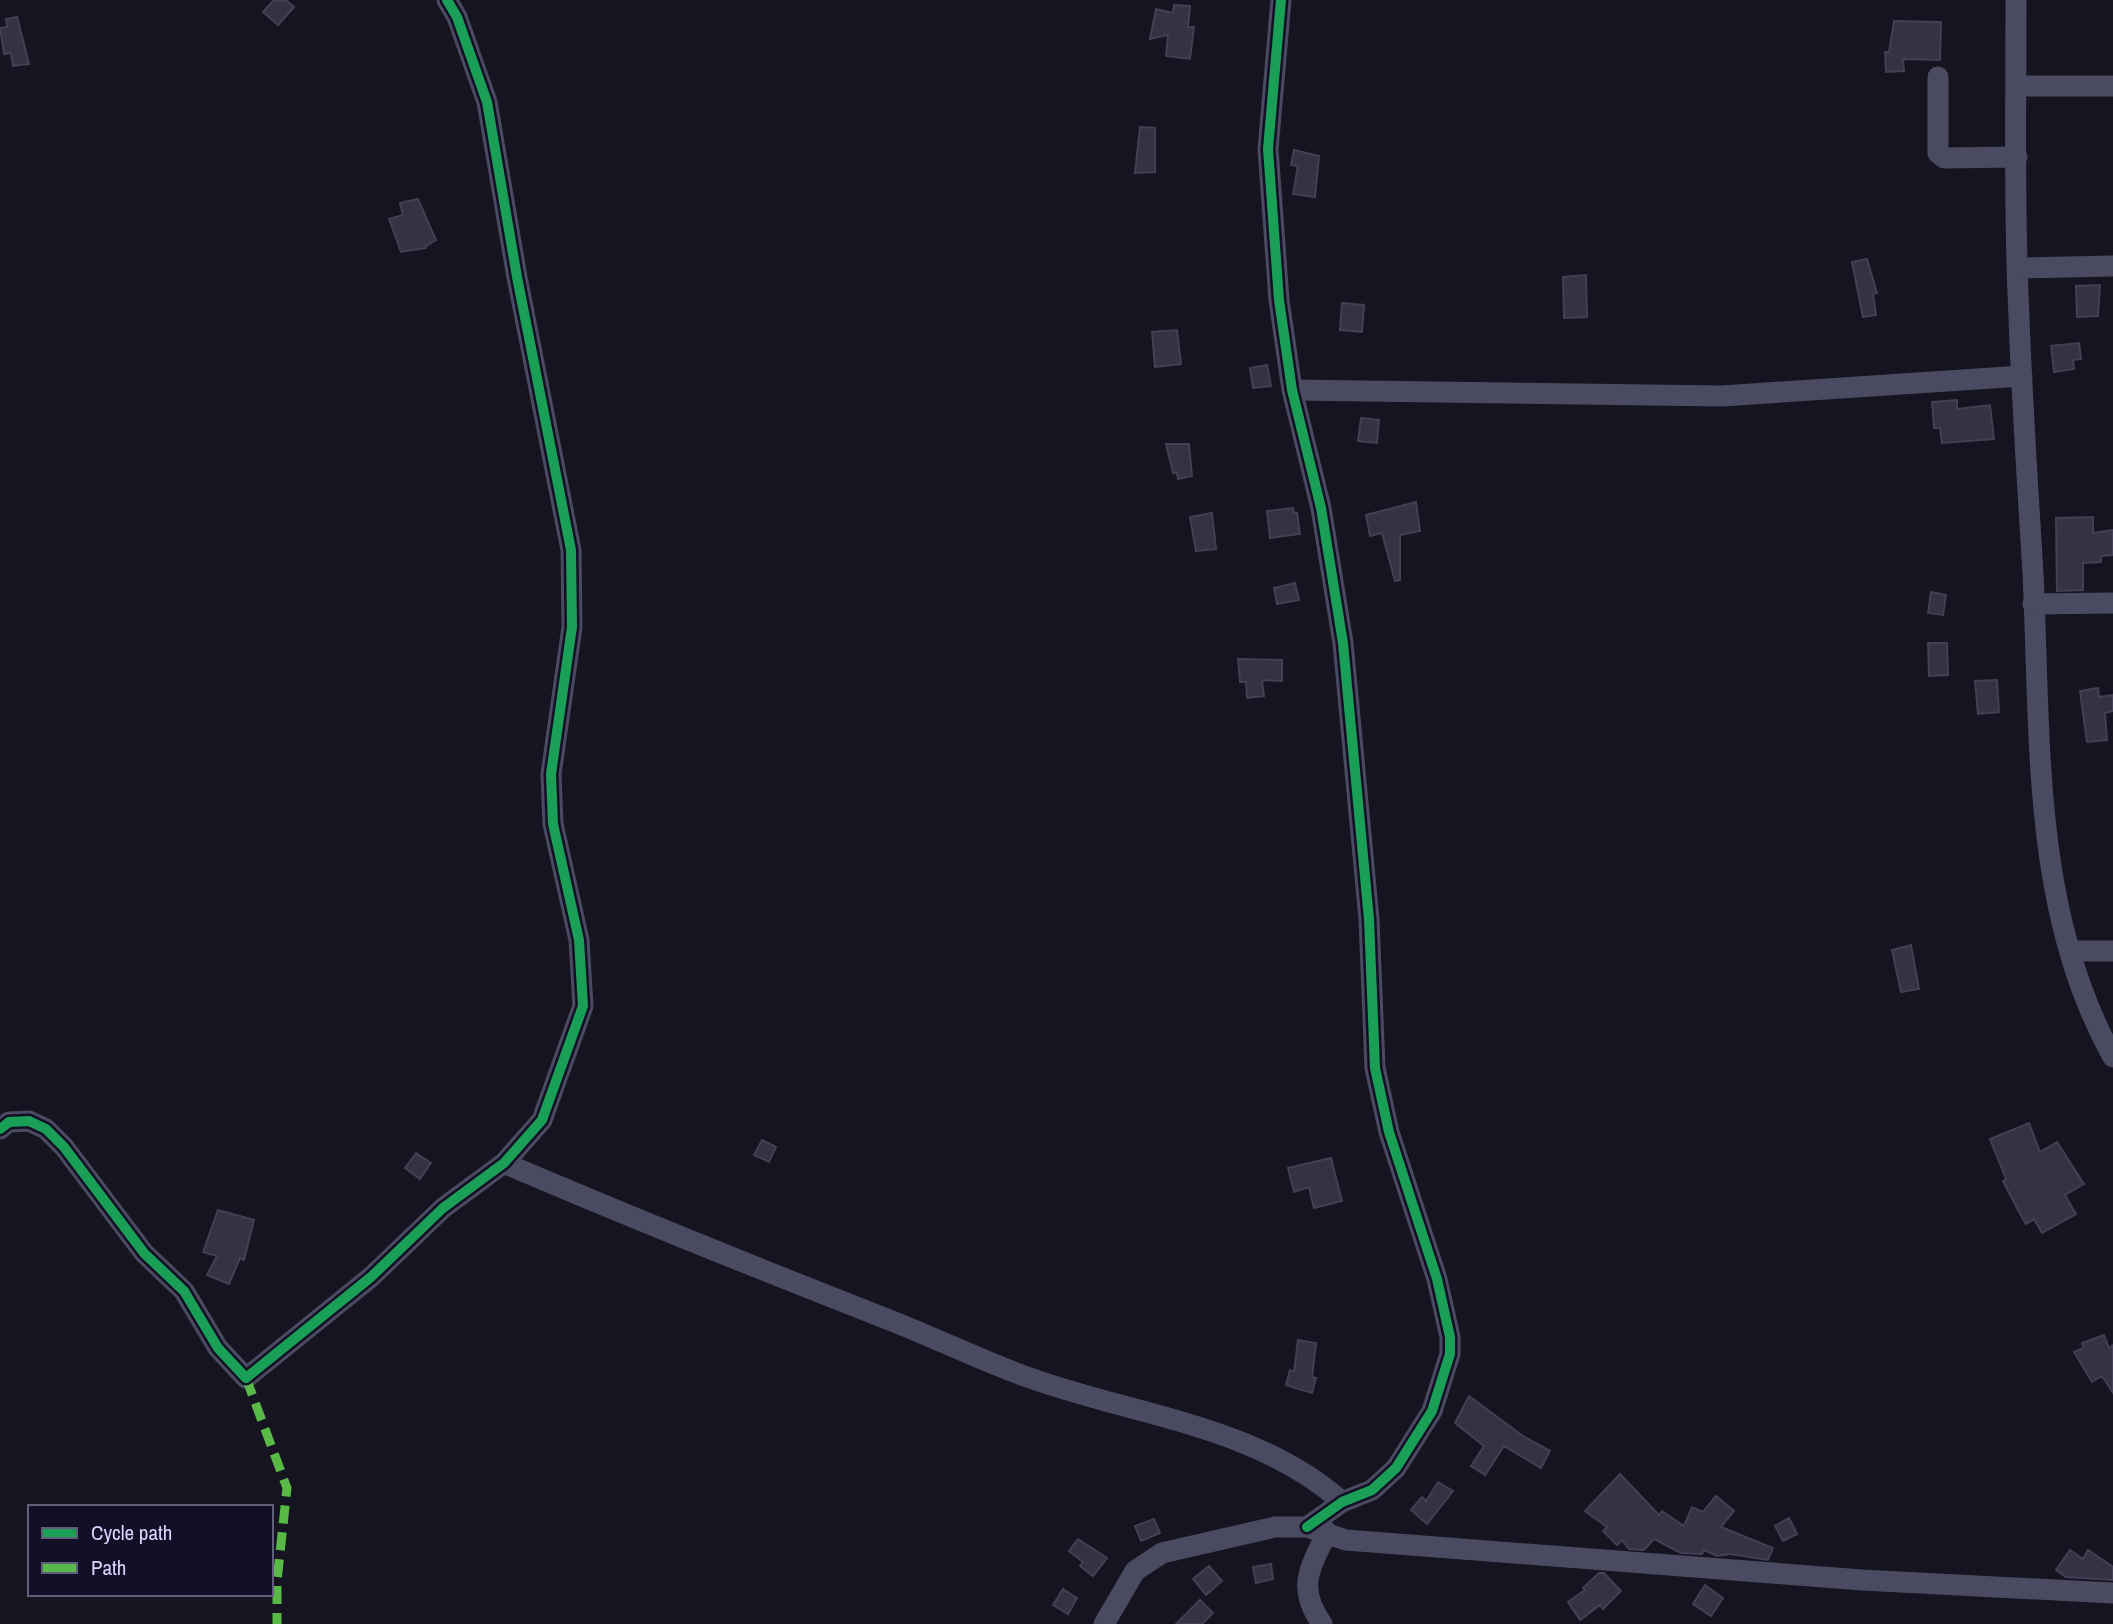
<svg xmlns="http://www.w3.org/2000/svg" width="2113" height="1624" font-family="'Archivo Narrow',sans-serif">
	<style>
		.building { fill: #343243; stroke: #433f54; stroke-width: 2 }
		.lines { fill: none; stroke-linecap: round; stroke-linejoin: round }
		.minor { stroke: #4a4a61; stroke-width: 21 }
		.quiet { stroke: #58b947; stroke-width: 9; stroke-dasharray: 18 9; stroke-linecap: butt }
		.cycleway-casing { stroke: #120f26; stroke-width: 15 }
		.cycleway { stroke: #1a9f57; stroke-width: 10 }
	</style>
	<rect width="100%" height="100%" fill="#161421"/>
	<path class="building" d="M274 0H286L294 7 278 25 263 12Z
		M1174 5 1190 6 1188 27H1194L1190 59 1166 56 1168 35 1150 39 1156 9 1173 13Z
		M17 17 29 64 13 66 11 53 4 54 0 28 7 27 6 19Z
		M1894 21 1941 22 1940 60 1903 59 1904 71 1886 72 1885 52H1889Z
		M1140 127 1155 128V172L1135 173Z
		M1294 150 1319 156 1315 197 1293 194 1298 166 1291 165Z
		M418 199 436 240 426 246V248L401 252 389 219 403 215 400 203Z
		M1867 259 1877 293 1873 294 1876 315 1863 317 1852 262Z
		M1586 275 1587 317 1564 318 1563 277Z
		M2100 285 2098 316 2077 317 2076 286Z
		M1342 303 1364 305 1362 332 1340 330Z
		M1177 330 1181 364 1155 367 1152 332Z
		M2079 343 2081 359 2073 360 2074 369 2054 372 2051 346Z
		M1267 365 1271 386 1253 388 1250 368Z
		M1957 400V409L1990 405 1994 439 1942 443 1940 428H1934L1932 402Z
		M1361 418 1379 420 1377 443 1358 441Z
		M1166 444H1189L1192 476 1178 479 1177 473H1173Z
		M1416 502 1420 531 1400 535V580L1395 581 1382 533 1370 536 1366 515Z
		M1293 508 1294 513H1297L1300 534 1270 538 1267 511Z
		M1212 513 1216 549 1196 551 1190 517Z
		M2093 517V533L2113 530V555L2101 556V562L2083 563V590L2057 591 2056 518Z
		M1295 583 1299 600 1277 604 1274 588Z
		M1931 592 1946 595 1943 615 1928 613Z
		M1928 643H1947L1948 675 1929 676Z
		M1238 659 1282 660V681L1262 680 1264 696 1247 698 1246 682H1240Z
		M1997 680 1999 712 1978 714 1975 681Z
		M2098 688 2099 697 2113 695V711L2105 713 2107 740 2087 742 2080 691Z
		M1911 945 1919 989 1901 992 1892 950Z
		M2029 1123 2040 1152 2057 1142 2084 1184 2065 1195 2076 1214 2042 1233 2034 1219 2026 1224 2018 1210 2003 1181 2006 1179 1990 1139Z
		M762 1140 776 1147 769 1162 754 1155Z
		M416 1153 431 1163 420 1179 405 1168Z
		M1331 1158 1342 1201 1314 1208 1309 1187 1294 1192 1288 1168Z
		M218 1210 254 1220 244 1260 240 1258 229 1284 207 1275 217 1256 203 1252Z
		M2104 1335 2109 1348 2113 1345V1393L2102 1376 2092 1382 2074 1352 2083 1348 2082 1343Z
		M1298 1340 1316 1343 1312 1377 1316 1378 1312 1393 1286 1385 1290 1370 1294 1372Z
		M1469 1396 1523 1436 1550 1451 1541 1468 1504 1446 1485 1475 1471 1466 1484 1446 1455 1423Z
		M1620 1474 1659 1515 1662 1511 1684 1526 1692 1507 1703 1512 1716 1496 1734 1511 1721 1527 1773 1548 1768 1560 1730 1554 1717 1556 1704 1550 1702 1554 1681 1553 1654 1539 1644 1550 1629 1549 1622 1540 1617 1545 1603 1531 1607 1527 1585 1511Z
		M1438 1482 1453 1491 1427 1524 1411 1510 1422 1497 1426 1501Z
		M1789 1518 1797 1534 1783 1541 1775 1526Z
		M1154 1519 1160 1533 1141 1541 1135 1526Z
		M1078 1539 1107 1558 1093 1576 1080 1566 1083 1562 1069 1551Z
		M2070 1550 2083 1559 2088 1550 2113 1567V1580L2066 1577 2056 1570Z
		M1271 1564 1273 1579 1256 1583 1253 1567Z
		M1209 1566 1222 1581 1206 1595 1193 1579Z
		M1599 1573H1604L1621 1591 1603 1609 1600 1605 1580 1620 1568 1602 1585 1590 1583 1588Z
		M1705 1585 1723 1598 1711 1616 1693 1604Z
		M1063 1589 1077 1598 1068 1614 1053 1605Z
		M1200 1600 1213 1613 1202 1624H1176Z"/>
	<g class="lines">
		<path class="minor" d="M1281 0 1268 149 1279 300 1292 390 1321 508 1343 643 1369 919 1375 1068 1389 1132 1437 1279 1450 1337V1354L1432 1411 1396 1468 1372 1490 1342 1502 1307 1527
			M2016 0C2016 105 2014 212 2019 317 2022 403 2028 489 2033 574 2041 736 2031 911 2113 1057
			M1938 77V153L1944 158 2017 157
			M2016 86H2113
			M2018 268 2113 266
			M1292 390 1722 396 2022 376
			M2033 604 2113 603
			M2070 951H2113
			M0 1129 9 1122 29 1121 46 1129 64 1147 144 1253 184 1291 218 1348 246 1378 371 1277 443 1208 504 1163 542 1120 583 1006 579 940 553 824 551 774 572 627 571 550 517 277 487 102 457 17 447 0
			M504 1163C632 1218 762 1270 892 1321 935 1338 976 1358 1019 1374 1126 1415 1254 1423 1342 1502
			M1104 1624 1135 1571 1162 1553 1275 1527H1307L1346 1540 1862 1580 2113 1593
			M1322 1624C1296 1587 1310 1569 1327 1532"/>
		<path class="quiet" d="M246 1378 287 1488 277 1581V1624"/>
		<defs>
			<path id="cycleway" d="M1281 0 1268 149 1279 300 1292 390 1321 508 1343 643 1369 919 1375 1068 1389 1132 1437 1279 1450 1337V1354L1432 1411 1396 1468 1372 1490 1342 1502 1307 1527
				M0 1129 9 1122 29 1121 46 1129 64 1147 144 1253 184 1291 218 1348 246 1378 371 1277 443 1208 504 1163 542 1120 583 1006 579 940 553 824 551 774 572 627 571 550 517 277 487 102 457 17 447 0"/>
		</defs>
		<use href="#cycleway" class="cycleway-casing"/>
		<use href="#cycleway" class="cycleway"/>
	</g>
	<rect x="28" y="1505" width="245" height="91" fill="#120f26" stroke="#615e7c" stroke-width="2"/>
	<rect x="42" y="1528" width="35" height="10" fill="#1a9f57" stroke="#615e7c" stroke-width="2"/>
	<text x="91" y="1540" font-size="21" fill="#d8d5fe">Cycle path</text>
	<rect x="42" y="1563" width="35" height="10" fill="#58b947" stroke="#615e7c" stroke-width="2"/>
	<text x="91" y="1575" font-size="21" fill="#d8d5fe">Path</text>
</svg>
